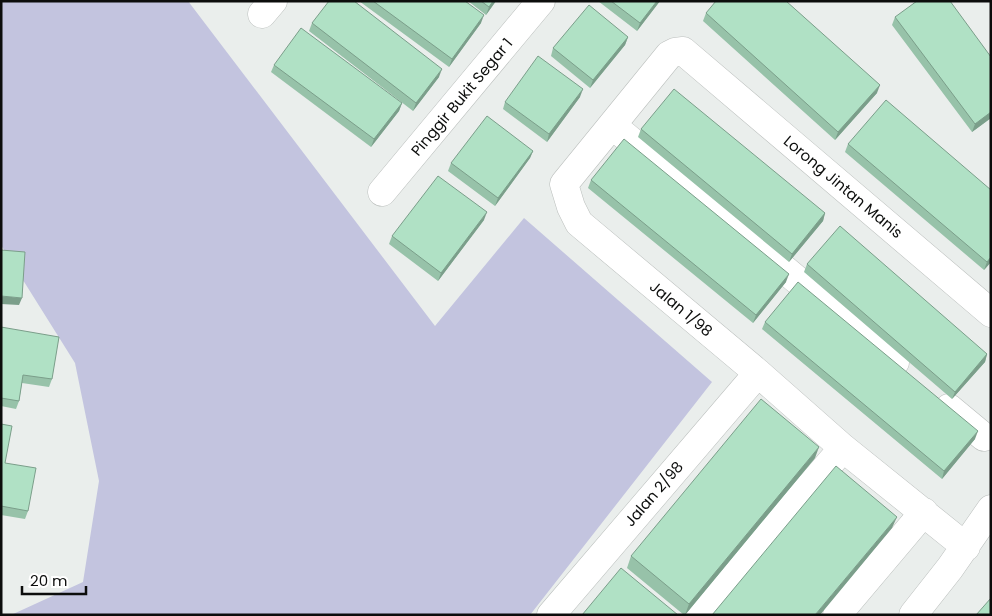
<svg xmlns="http://www.w3.org/2000/svg" width="992" height="616" font-family="Poppins,sans-serif">
	<style>
		.green { fill: #c3c4df }
		.lines { fill: none; stroke-linecap: round; stroke-linejoin: round }
		.minor-casing { stroke: #bbbfbd; stroke-width: 29 }
		.minor { stroke: #fff; stroke-width: 28 }
		.wall { fill: #97c2a9 }
		.shaded-wall { fill: #7b9e8a }
		.building { fill: #b0e1c5; stroke: #7b9e8a }
		.labels { text-anchor: middle; stroke-width: 5; stroke-linejoin: round; paint-order: stroke }
		.street-label { font-size: 15px; fill: #0c0d0c; stroke: #fff }
	</style>
	<rect width="100%" height="100%" fill="#eaeeec"/>
	<path class="green" d="M1 1H188L435 326 524 218 712 382 530 615H11L83 582 99 481 75 363 1 245Z"/>
	<g class="lines">
		<defs>
			<path id="minor" d="M262 14 273 1
				M612 125 895 362
				M382 192 541 1
				M949 408 984 437
				M966 547 843 448 758 373 579 223 571 207 564 184 669 55 675 52 683 51 991 313
				M551 615 758 373
				M699 615 843 448
				M837 615 924 512
				M913 615 950 568 991 509"/>
		</defs>
		<use href="#minor" class="minor-casing"/>
		<use href="#minor" class="minor"/>
	</g>
	<path class="wall" d="M359 1H465L481 23 449 67Z
		M468 1H496L486 15Z
		M598 1H660L637 31Z
		M706 13 877 93 835 140 703 21Z
		M895 17 991 118 972 132 892 25Z
		M312 23 439 77 413 111 309 31Z
		M628 37 625 45 590 88 551 56 553 48Z
		M274 65 402 103 399 111 371 147 271 72Z
		M580 97 547 142 503 109 505 102Z
		M641 129 825 213 823 221 789 262 638 137Z
		M848 144 991 190V262L984 270 845 152Z
		M533 151 530 158 495 206 448 171 451 163Z
		M591 180 786 282 753 323 588 188Z
		M484 220 438 281 389 244 392 236Z
		M807 264 987 354 985 362 952 399 804 272Z
		M765 322 975 439 942 479 762 329Z
		M1 327 52 379 49 387 22 383 19 401 16 409 1 406Z
		M1 424 5 463 28 511 25 519 1 515Z
		M815 458 685 615H684L627 568 631 556Z"/>
	<path class="shaded-wall" d="M493 1H496L486 15 489 7Z
		M657 1H660L637 31 640 23Z
		M484 15 481 23 449 67 452 59Z
		M628 37 625 45 590 88 593 80Z
		M442 69 439 77 413 111 416 103Z
		M880 85 877 93 835 140 838 132Z
		M583 89 580 97 547 142 549 134Z
		M402 103 399 111 371 147 374 139Z
		M991 112V118L972 132 975 124Z
		M533 151 530 158 495 206 498 198Z
		M487 212 484 220 438 281 441 273Z
		M825 213 823 221 789 262 792 254Z
		M991 257V262L984 270 987 262Z
		M789 274 786 282 753 323 756 315Z
		M1 296 22 298 19 305 1 304Z
		M987 354 985 362 952 399 955 392Z
		M978 431 975 439 942 479 944 471Z
		M819 447 815 458 685 615 689 604Z
		M897 517 892 528 820 615H815Z"/>
	<path class="building" d="M329 1H354L442 69 416 103 312 23Z
		M373 1H465L484 15 452 59Z
		M481 1H493L489 7Z
		M611 1H657L640 23Z
		M716 1H786L880 85 838 132 706 13Z
		M917 1H950L991 57V112L975 124 895 17Z
		M589 5 628 37 593 80 553 48Z
		M301 28 402 103 374 139 274 65Z
		M538 56 583 89 549 134 505 102Z
		M674 89 825 213 792 254 641 129Z
		M886 100 991 190V257L987 262 848 144Z
		M487 116 533 151 498 198 451 163Z
		M624 139 789 274 756 315 591 180Z
		M438 176 487 212 441 273 392 236Z
		M840 226 987 354 955 392 807 264Z
		M1 250 25 252 22 298 1 296Z
		M798 282 978 431 944 471 765 322Z
		M1 327 59 337 52 379 23 375 19 401 1 398Z
		M761 399 819 447 689 604 631 556Z
		M1 424 12 426 5 463 36 468 28 511 1 506Z
		M836 466 897 517 815 615H712Z
		M621 568 678 615H582Z
		M991 598V615H976Z"/>
	<g class="labels">
		<g class="street-label">
			<text transform="translate(462 97) rotate(-50)" y="5">Pinggir Bukit Segar 1</text>
			<text transform="translate(843 187) rotate(40)" y="5">Lorong Jintan Manis</text>
			<text transform="translate(681 309) rotate(40)" y="5">Jalan 1/98</text>
			<text transform="translate(654 494) rotate(-49)" y="5">Jalan 2/98</text>
		</g>
	</g>
	<rect width="992" height="616" fill="none" stroke="#0c0d0c" stroke-width="5"/>
	<path d="M22 586v8h64v-8" fill="none" stroke="#0c0d0c" stroke-width="2.5"/>
	<text x="30" y="586" font-size="15" fill="#0c0d0c" stroke="#ffffff" stroke-width="4" paint-order="stroke">20 m</text>
</svg>
